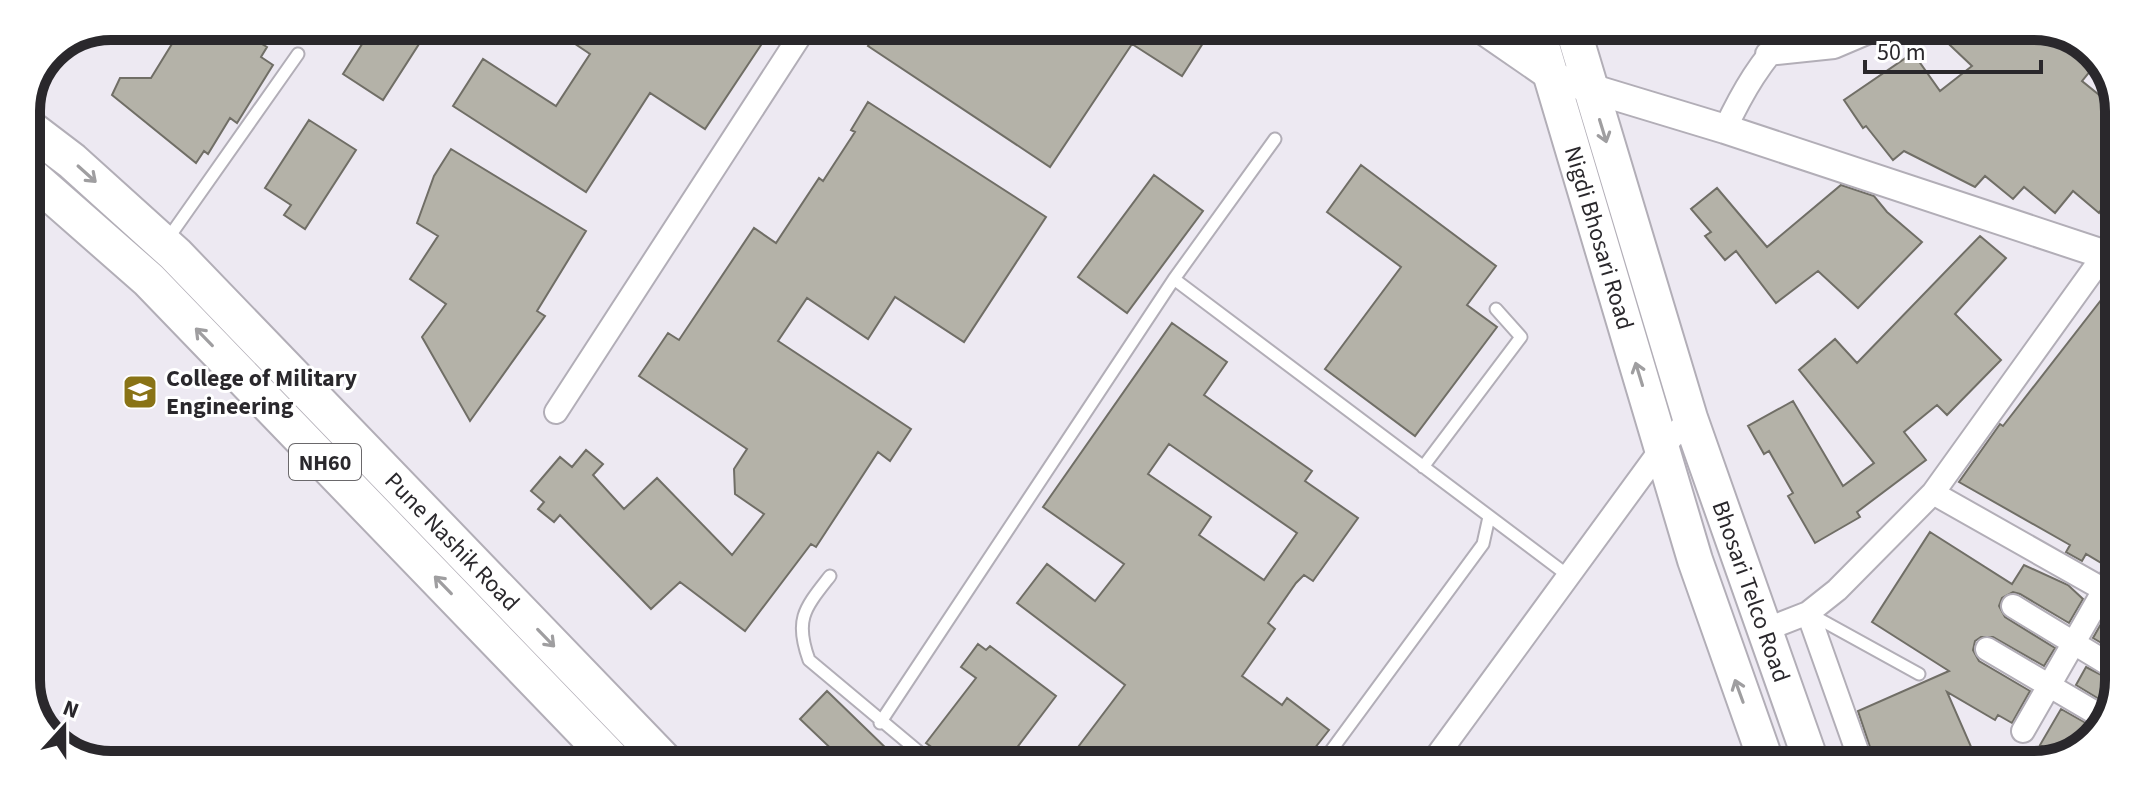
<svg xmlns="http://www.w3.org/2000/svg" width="2145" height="791" font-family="'Source Sans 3',sans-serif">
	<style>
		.building { fill: #b4b2a8; stroke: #706e66; stroke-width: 2; fill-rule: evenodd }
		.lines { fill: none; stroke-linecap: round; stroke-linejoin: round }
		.service-casing { stroke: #b2aeb7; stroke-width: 15 }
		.minor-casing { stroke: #b2aeb7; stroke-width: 26 }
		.tertiary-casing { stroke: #b2aeb7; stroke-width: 32 }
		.primary-casing { stroke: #b2aeb7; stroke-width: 38 }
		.trunk-casing { stroke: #b2aeb7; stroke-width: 40 }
		.service { stroke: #fff; stroke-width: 11 }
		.minor { stroke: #fff; stroke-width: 22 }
		.tertiary { stroke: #fff; stroke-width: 28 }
		.primary { stroke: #fff; stroke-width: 34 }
		.trunk { stroke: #fff; stroke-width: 36 }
		.oneway { stroke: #9f9ea0 }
		.labels { text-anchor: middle; stroke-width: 6; stroke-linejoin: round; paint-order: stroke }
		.shield { fill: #fff; stroke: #6a686b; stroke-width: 2 }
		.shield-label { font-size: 22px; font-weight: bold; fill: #2a282c }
		.street-label { font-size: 24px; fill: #2a282c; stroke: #fff }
		.poi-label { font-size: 24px; font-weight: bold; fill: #2a282c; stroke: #fff; text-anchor: start }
		.rim { fill: none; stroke: #2a282c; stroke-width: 10 }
	</style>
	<rect width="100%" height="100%" fill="#ede9f2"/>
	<path class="building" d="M183 26H247L243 33 267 47 261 57 273 65 237 123 230 118 208 154 204 151 196 163 112 95 120 78H151Z
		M373 27H391L419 44 383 100 343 74Z
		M550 27 748 28 765 39 705 129 650 93 586 192 453 106 483 59 556 106 590 54Z
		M880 28H1143L1212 29 1182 76 1132 44 1050 167 868 46Z
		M1934 30 2062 31 2100 59 2082 81 2119 111 2118 182 2099 213 2073 191 2055 213 2024 187 2013 199 1985 176 1975 187 1904 151 1893 160 1866 126 1863 128 1844 100 1913 53 1940 91 1972 66Z
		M868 102 1046 217 964 342 895 297 868 339 807 298 778 341 911 429 890 461 878 452 816 547 811 544 745 631 680 582 651 609 560 515 554 522 538 509 544 502 531 491 560 457 572 467 586 450 603 464 593 475 624 509 657 478 732 555 764 514 735 494 734 469 747 449 639 376 668 333 679 340 754 228 776 243 819 178 823 181 855 132 851 130Z
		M309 120 356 150 305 229 284 215 291 205 265 188Z
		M451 149 586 231 537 311 545 316 470 421 422 337 446 304 410 279 438 236 417 223 434 176Z
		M1361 165 1496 266 1467 305 1497 327 1415 436 1325 369 1401 267 1327 212Z
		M1154 175 1203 211 1127 313 1078 277Z
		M1841 185 1874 196 1887 212 1922 242 1858 308 1818 271 1776 303 1736 251 1725 260 1705 236 1711 232 1691 209 1717 188 1767 247Z
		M1980 236 2006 258 1955 314 2001 360 1947 415 1937 405 1904 432 1926 460 1857 512 1860 517 1815 543 1788 496 1793 493 1769 451 1764 454 1748 426 1793 401 1843 486 1874 463 1799 370 1835 339 1857 363Z
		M2105 295 2117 301 2115 557 2103 564 2086 554 2082 561 2066 552 2070 545 1959 482 2000 424 2003 426Z
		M1172 323 1227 362 1204 395 1312 471 1305 481 1358 518 1313 581 1304 575 1296 583 1268 623 1275 629 1242 676 1282 705 1287 698 1329 730 1303 763H1066L1125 685 1017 603 1047 564 1095 601 1124 564 1043 507ZM1169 444 1297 533 1264 580 1199 535 1211 517 1148 474Z
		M1930 532 2012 584 2024 565 2068 585 2083 599 2069 623 2020 594 2013 592 2002 598 1999 606 2005 617 2055 648 2044 666 1993 637H1981L1975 641 1973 650 1979 661 2030 691 2012 723 1998 715 1995 720 1947 692 1979 765H1876L1858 711 1949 671 1872 622Z
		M2106 615 2115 620V651L2093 638Z
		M978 644 986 650 990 646 1056 696 1016 749 1034 763 952 762 926 743 976 678 961 667Z
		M2086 667 2115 682 2114 708 2076 685Z
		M827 691 891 753 882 762H845L800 719Z
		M2061 709 2098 730 2085 748 2060 756 2040 745Z"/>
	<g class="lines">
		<defs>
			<path id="service" d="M167 240 298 54
				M1174 279 1570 577
				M1423 467 1521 337 1496 309
				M830 576C805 608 794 619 809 660L931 762
				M1812 615 1919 674
				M880 723 1174 279 1275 139
				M1322 763 1483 544 1489 517"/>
			<path id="minor" d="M1767 54 1834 47 1874 30
				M1725 129C1743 91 1761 60 1791 30
				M556 412 805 28
				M1933 493 2115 596
				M2013 606 2115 668
				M1808 613 1862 765
				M1762 631 1808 613 1837 590 1933 493 2104 255
				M1987 649 2106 719
				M2023 731 2115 571
				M1431 764 1662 448 1690 418"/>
			<path id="tertiary" d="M1482 29 1550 76 1725 129 2118 259"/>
			<g id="primary">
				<path id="s1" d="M1537 29 1695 560 1767 764"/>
				<path id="s2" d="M1573 29 1690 418 1812 764"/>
			</g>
			<g id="trunk">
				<path id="s3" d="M26 126 72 161 175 254 665 762"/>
				<path d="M26 172 149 280 614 762"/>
			</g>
		</defs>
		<use href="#service" class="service-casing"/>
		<use href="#minor" class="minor-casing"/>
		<use href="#tertiary" class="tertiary-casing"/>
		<use href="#primary" class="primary-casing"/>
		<use href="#trunk" class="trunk-casing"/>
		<use href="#service" class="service"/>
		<use href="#minor" class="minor"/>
		<use href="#tertiary" class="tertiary"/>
		<use href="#primary" class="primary"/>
		<use href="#trunk" class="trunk"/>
	</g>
	<defs><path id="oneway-shaft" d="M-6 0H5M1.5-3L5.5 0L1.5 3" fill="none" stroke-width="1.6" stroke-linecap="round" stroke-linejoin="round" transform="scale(2)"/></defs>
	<g class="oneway">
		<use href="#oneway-shaft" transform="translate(1603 131) rotate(73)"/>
		<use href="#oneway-shaft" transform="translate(87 174) rotate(42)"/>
		<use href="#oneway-shaft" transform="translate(204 337) rotate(-134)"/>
		<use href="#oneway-shaft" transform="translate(1639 374) rotate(-107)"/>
		<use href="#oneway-shaft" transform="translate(443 585) rotate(-134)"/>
		<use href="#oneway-shaft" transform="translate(546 638) rotate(46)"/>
		<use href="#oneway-shaft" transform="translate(1739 691) rotate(-110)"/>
	</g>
	<defs>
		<symbol id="university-square" viewBox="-11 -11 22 22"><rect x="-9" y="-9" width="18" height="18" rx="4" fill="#897316" stroke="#fff"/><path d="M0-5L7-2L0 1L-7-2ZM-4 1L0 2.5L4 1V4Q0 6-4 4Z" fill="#fff"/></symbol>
	</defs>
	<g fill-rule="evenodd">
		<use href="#university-square" x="120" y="372" width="40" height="40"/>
	</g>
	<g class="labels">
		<rect class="shield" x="289" y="444" width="72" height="36" rx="6"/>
		<g class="shield-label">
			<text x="325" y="470">NH60</text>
		</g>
		<g class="street-label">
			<text dy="8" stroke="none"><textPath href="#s1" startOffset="218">Nigdi Bhosari Road</textPath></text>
			<text dy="8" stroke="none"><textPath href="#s3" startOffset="596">Pune Nashik Road</textPath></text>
			<text dy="8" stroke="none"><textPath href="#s2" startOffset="590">Bhosari Telco Road</textPath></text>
		</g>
		<g class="poi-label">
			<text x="166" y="386">College of Military<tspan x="166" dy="28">Engineering</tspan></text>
		</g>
	</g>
	<path d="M0 0H2145V791H0ZM111 40H2034A71 71 0 0 1 2105 111V680A71 71 0 0 1 2034 751H111A71 71 0 0 1 40 680V111A71 71 0 0 1 111 40Z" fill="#fff" fill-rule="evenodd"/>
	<path class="rim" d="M111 40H2034A71 71 0 0 1 2105 111V680A71 71 0 0 1 2034 751H111A71 71 0 0 1 40 680V111A71 71 0 0 1 111 40Z"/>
	<g transform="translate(64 727) rotate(21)" stroke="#ffffff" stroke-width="6" paint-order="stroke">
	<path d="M0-6L14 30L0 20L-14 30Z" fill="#2a282c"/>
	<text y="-12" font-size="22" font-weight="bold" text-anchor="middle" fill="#2a282c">N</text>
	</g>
	<path d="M1865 60v12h176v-12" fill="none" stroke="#2a282c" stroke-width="4"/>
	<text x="1877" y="60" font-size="24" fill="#2a282c" stroke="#ffffff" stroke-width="6" paint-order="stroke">50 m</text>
</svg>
